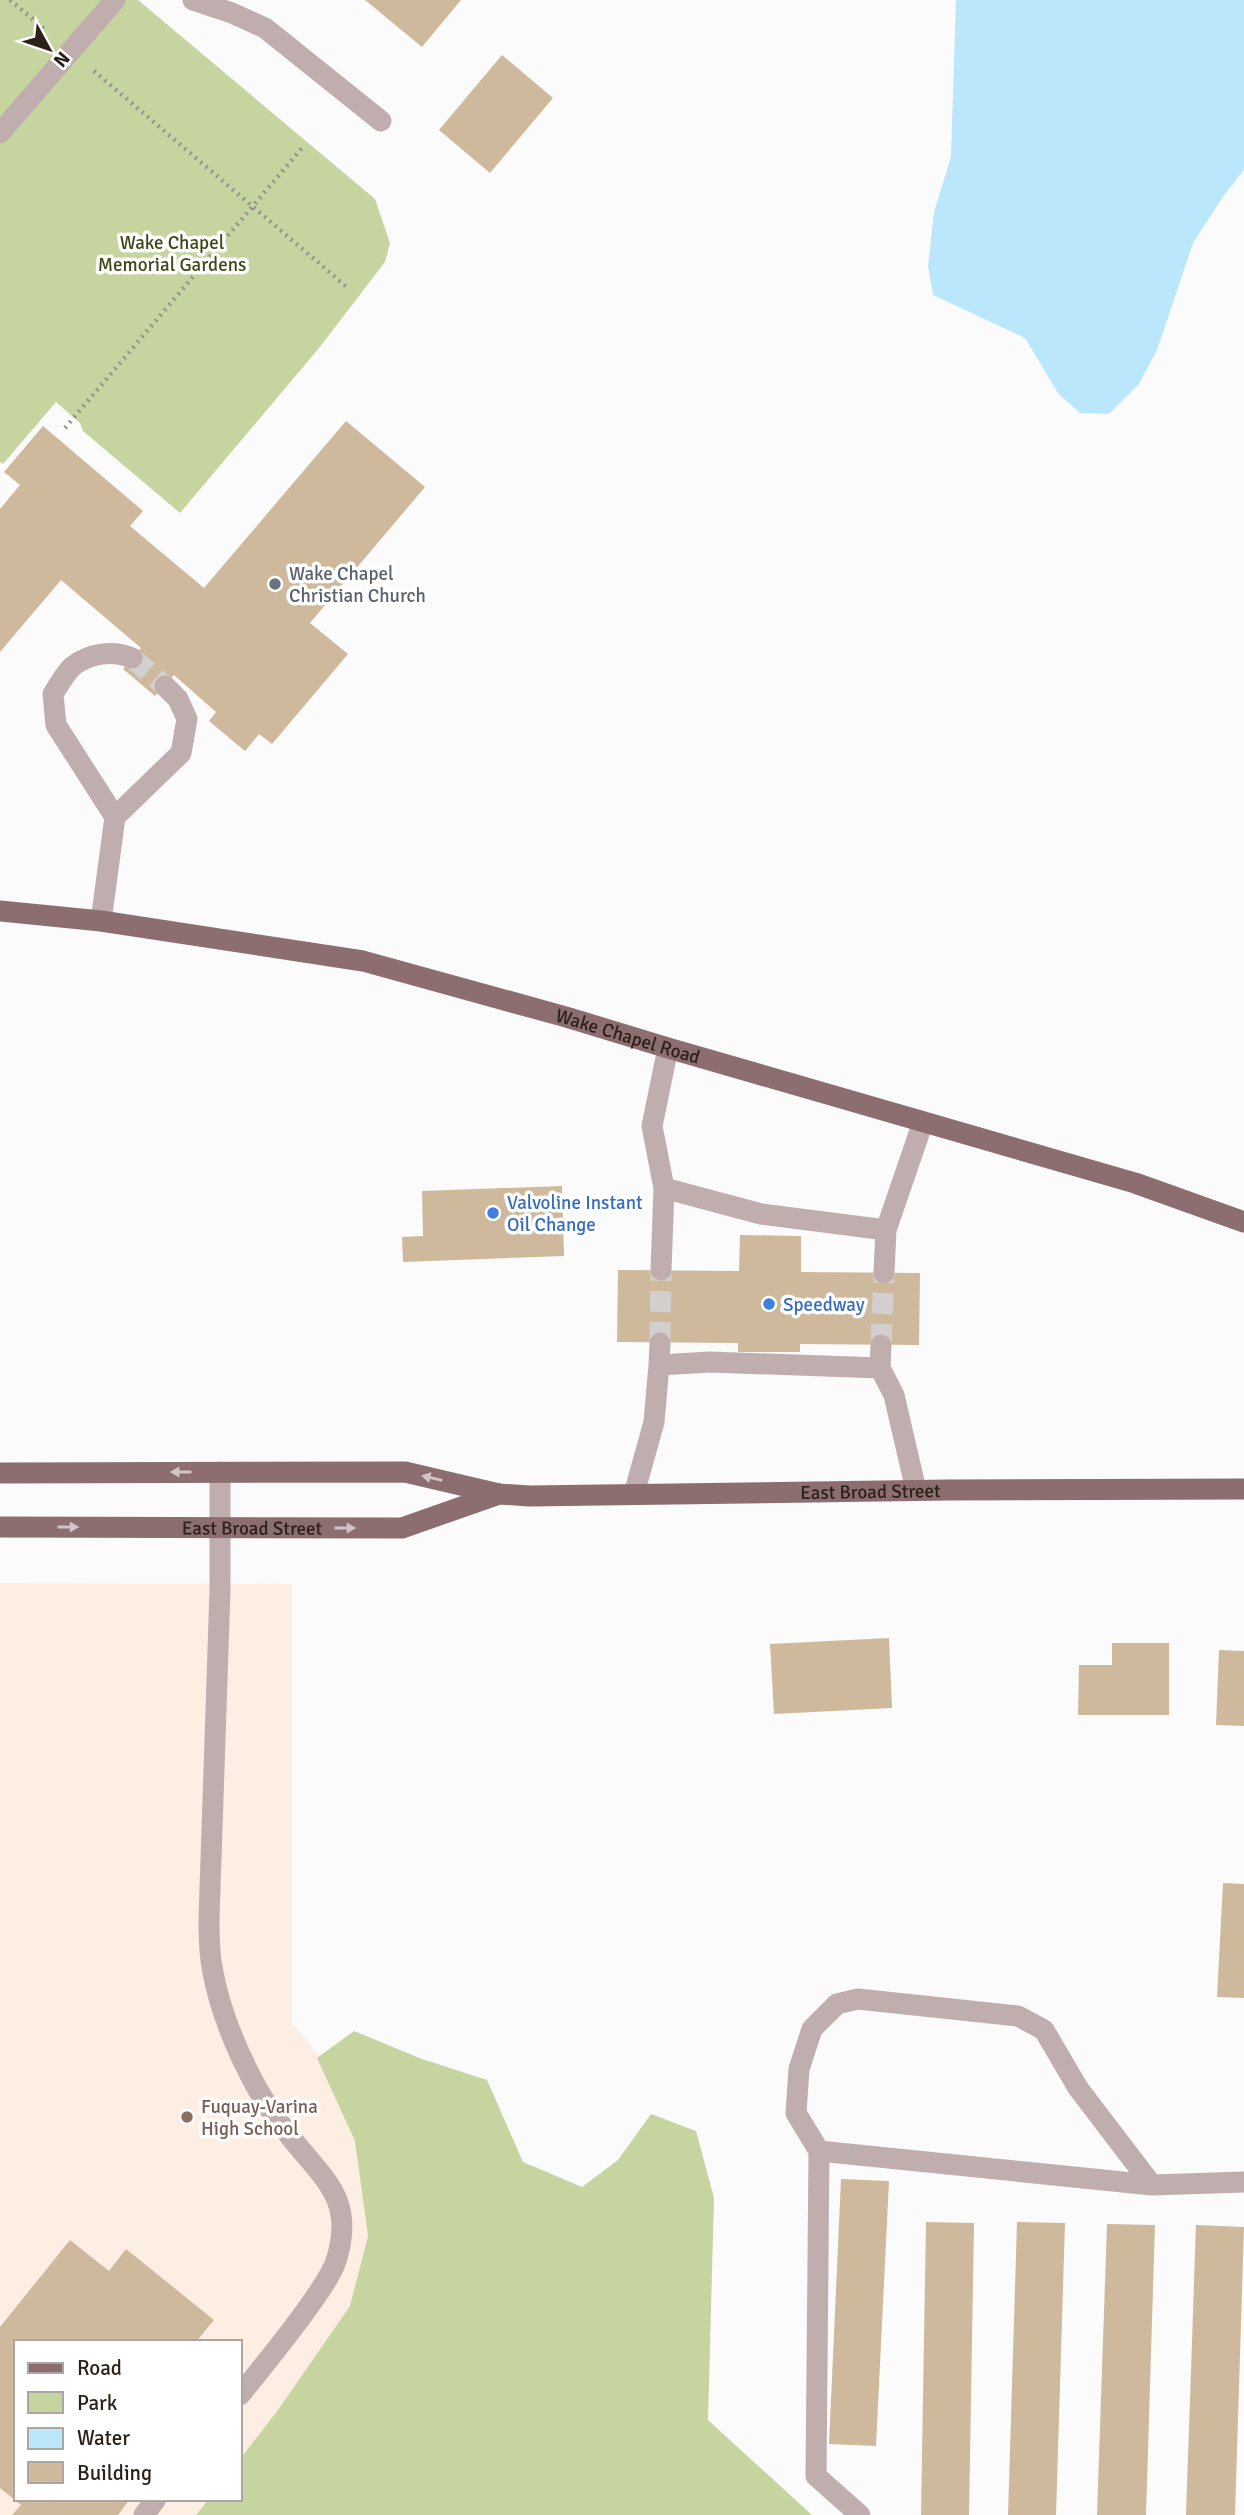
<svg xmlns="http://www.w3.org/2000/svg" width="1244" height="2515" font-family="Signika,sans-serif">
	<style>
		.built { fill: #fdeee3 }
		.green { fill: #c6d5a0 }
		.water { fill: #bae7fb }
		.building { fill: #ceb99c }
		.lines { fill: none; stroke-linecap: round; stroke-linejoin: round }
		.minor-tunnel { stroke: #d2cfce; stroke-width: 21; stroke-dasharray: 21 10; stroke-linecap: butt }
		.path { stroke: #97918d; stroke-width: 4.5; stroke-dasharray: 2 5; stroke-linecap: butt }
		.minor { stroke: #c0aeaf; stroke-width: 21 }
		.major { stroke: #8c6d70; stroke-width: 21 }
		.oneway { fill: #d1c5c6 }
		.worship-dot { fill: #6b7280; stroke: #fff; stroke-width: 2.5 }
		.shop-dot { fill: #3f7fe0; stroke: #fff; stroke-width: 2.5 }
		.education-dot { fill: #8d6e63; stroke: #fff; stroke-width: 2.5 }
		.labels { text-anchor: middle; stroke-width: 7; stroke-linejoin: round; paint-order: stroke }
		.park-label { font-size: 19px; fill: #3d4817; stroke: #fff }
		.worship-label { font-size: 19px; fill: #5b616d; stroke: #fff; text-anchor: start }
		.street-label { font-size: 19px; fill: #2c2118; stroke: #fff }
		.shop-label { font-size: 19px; fill: #366cbe; stroke: #fff; text-anchor: start }
		.education-label { font-size: 19px; fill: #785e54; stroke: #fff; text-anchor: start }
	</style>
	<rect width="100%" height="100%" fill="#fbfbfb"/>
	<path class="built" d="M0 1583 292 1584V2024L457 2210 240 2479V2342H16V2499H223L211 2515H0Z"/>
	<path class="green" d="M0 0H138L375 199 390 243 385 262 319 348 180 513 83 431 80 423 56 402 3 464 0 462Z
		M354 2031 422 2059 487 2080 523 2162 582 2187 618 2160 651 2114 696 2131 714 2198 708 2420 812 2515H196L209 2499H240V2459L278 2410 350 2306 368 2236 355 2141 317 2058Z"/>
	<path class="water" d="M956 0H1244V170L1224 195 1193 243 1157 350 1139 384 1109 414 1080 413 1058 393 1025 338 933 295 928 266 934 212 951 157Z"/>
	<path class="building" d="M365 0H461L422 47Z
		M502 55 553 98 490 173 439 130Z
		M346 421 425 487 310 623 348 654 272 744 259 734 245 751 209 721 216 712 174 675 155 696 123 669 141 648 61 580 0 652V509L20 485 4 472 43 426 143 511 130 526 204 588Z
		M562 1186 564 1256 403 1262 402 1237 423 1236 422 1191Z
		M740 1235 801 1236V1272L920 1273 919 1345 800 1344V1352H738V1343L617 1342 618 1270 739 1271Z
		M889 1638 892 1708 774 1714 770 1644Z
		M1112 1643H1169V1715H1078L1079 1665H1112Z
		M1219 1650 1244 1651V1726L1216 1725Z
		M1223 1883 1244 1884V1998L1217 1997Z
		M841 2179 889 2181 876 2446 829 2444Z
		M926 2222 974 2223 969 2515H921Z
		M1017 2222 1065 2223 1056 2515H1008Z
		M1107 2224 1155 2225 1146 2515H1097Z
		M1196 2225 1244 2227 1235 2515H1186Z
		M70 2240 109 2271 126 2249 214 2320 196 2342H16V2499H130L118 2515H12L21 2505 0 2488V2327Z"/>
	<g class="lines">
		<path class="minor-tunnel" d="M132 658 165 686
			M660 1343 661 1270
			M881 1345 884 1273"/>
		<path class="path" d="M10 0 47 31
			M94 71 348 288
			M65 428 302 148"/>
		<path class="minor" d="M193 0 232 13 265 28 381 121
			M0 133 115 0
			M115 817 56 725 53 694C59 685 65 673 73 666 90 653 113 650 132 658
			M101 921 115 817 181 753 187 719 178 699 165 686
			M668 1048 652 1126 664 1188 761 1214 886 1230 923 1122
			M661 1270 664 1188
			M884 1273 886 1230
			M659 1365 660 1343
			M880 1368 881 1345
			M220 1472V1590L209 1919C209 1935 209 1951 212 1967 218 2003 234 2044 251 2077 262 2099 277 2120 292 2139 326 2181 355 2201 336 2261 331 2276 320 2290 312 2302 289 2335 264 2365 240 2395
			M634 1494 654 1422 659 1365 710 1362 880 1368 894 1395 916 1490
			M819 2151 796 2113 799 2069 812 2029 837 2004 858 1999 1018 2016 1044 2030 1078 2088 1152 2185
			M144 2515 156 2499
			M860 2515 816 2476 819 2151 1152 2185 1244 2182"/>
		<g class="major">
			<path id="s1" d="M0 911 101 921 363 961 566 1017 668 1048 1135 1183 1244 1222"/>
			<path id="s2" d="M0 1473 405 1472 499 1494 529 1496 949 1490 1244 1489"/>
			<path id="s3" d="M0 1527 402 1528 499 1494"/>
		</g>
	</g>
	<defs><path id="oneway-solid" d="M-6-.8H1V-3.2L6.5 0L1 3.2V.8H-6Z" transform="scale(1.75)"/></defs>
	<g class="oneway">
		<use href="#oneway-solid" transform="translate(181 1472) rotate(180)"/>
		<use href="#oneway-solid" transform="translate(432 1478) rotate(-167)"/>
		<use href="#oneway-solid" transform="translate(68 1527)"/>
		<use href="#oneway-solid" transform="translate(345 1528)"/>
	</g>
	<circle class="worship-dot" cx="275" cy="584" r="7"/>
	<g class="shop-dot">
		<circle cx="493" cy="1213" r="7"/>
		<circle cx="769" cy="1304" r="7"/>
	</g>
	<circle class="education-dot" cx="187" cy="2117" r="7"/>
	<g class="labels">
		<g class="park-label">
			<text x="172" y="249">Wake Chapel<tspan x="172" dy="22">Memorial Gardens</tspan></text>
		</g>
		<g class="worship-label">
			<text x="289" y="580">Wake Chapel<tspan x="289" dy="22">Christian Church</tspan></text>
		</g>
		<g class="street-label">
			<text dy="7" stroke="none"><textPath href="#s1" startOffset="642">Wake Chapel Road</textPath></text>
			<text dy="7" stroke="none"><textPath href="#s2" startOffset="873">East Broad Street</textPath></text>
			<text dy="7" stroke="none"><textPath href="#s3" startOffset="252">East Broad Street</textPath></text>
		</g>
		<g class="shop-label">
			<text x="507" y="1209">Valvoline Instant<tspan x="507" dy="22">Oil Change</tspan></text>
			<text x="783" y="1311">Speedway</text>
		</g>
		<g class="education-label">
			<text x="201" y="2113">Fuquay-Varina<tspan x="201" dy="22">High School</tspan></text>
		</g>
	</g>
	<rect x="14" y="2340" width="228" height="161" fill="#ffffff" stroke="#aba6a3" stroke-width="2"/>
	<rect x="28" y="2363" width="35" height="10" fill="#8c6d70" stroke="#aba6a3" stroke-width="2"/>
	<text x="77" y="2375" font-size="21" fill="#2c2118">Road</text>
	<rect x="28" y="2392" width="35" height="21" fill="#c6d5a0" stroke="#aba6a3" stroke-width="2"/>
	<text x="77" y="2410" font-size="21" fill="#2c2118">Park</text>
	<rect x="28" y="2428" width="35" height="21" fill="#bae7fb" stroke="#aba6a3" stroke-width="2"/>
	<text x="77" y="2445" font-size="21" fill="#2c2118">Water</text>
	<rect x="28" y="2462" width="35" height="21" fill="#ceb99c" stroke="#aba6a3" stroke-width="2"/>
	<text x="77" y="2480" font-size="21" fill="#2c2118">Building</text>
	<g transform="translate(49 49) rotate(130)" stroke="#ffffff" stroke-width="5" paint-order="stroke">
	<path d="M0-5L12 26L0 18L-12 26Z" fill="#2c2118"/>
	<text y="-10" font-size="19" font-weight="bold" text-anchor="middle" fill="#2c2118">N</text>
	</g>
</svg>
